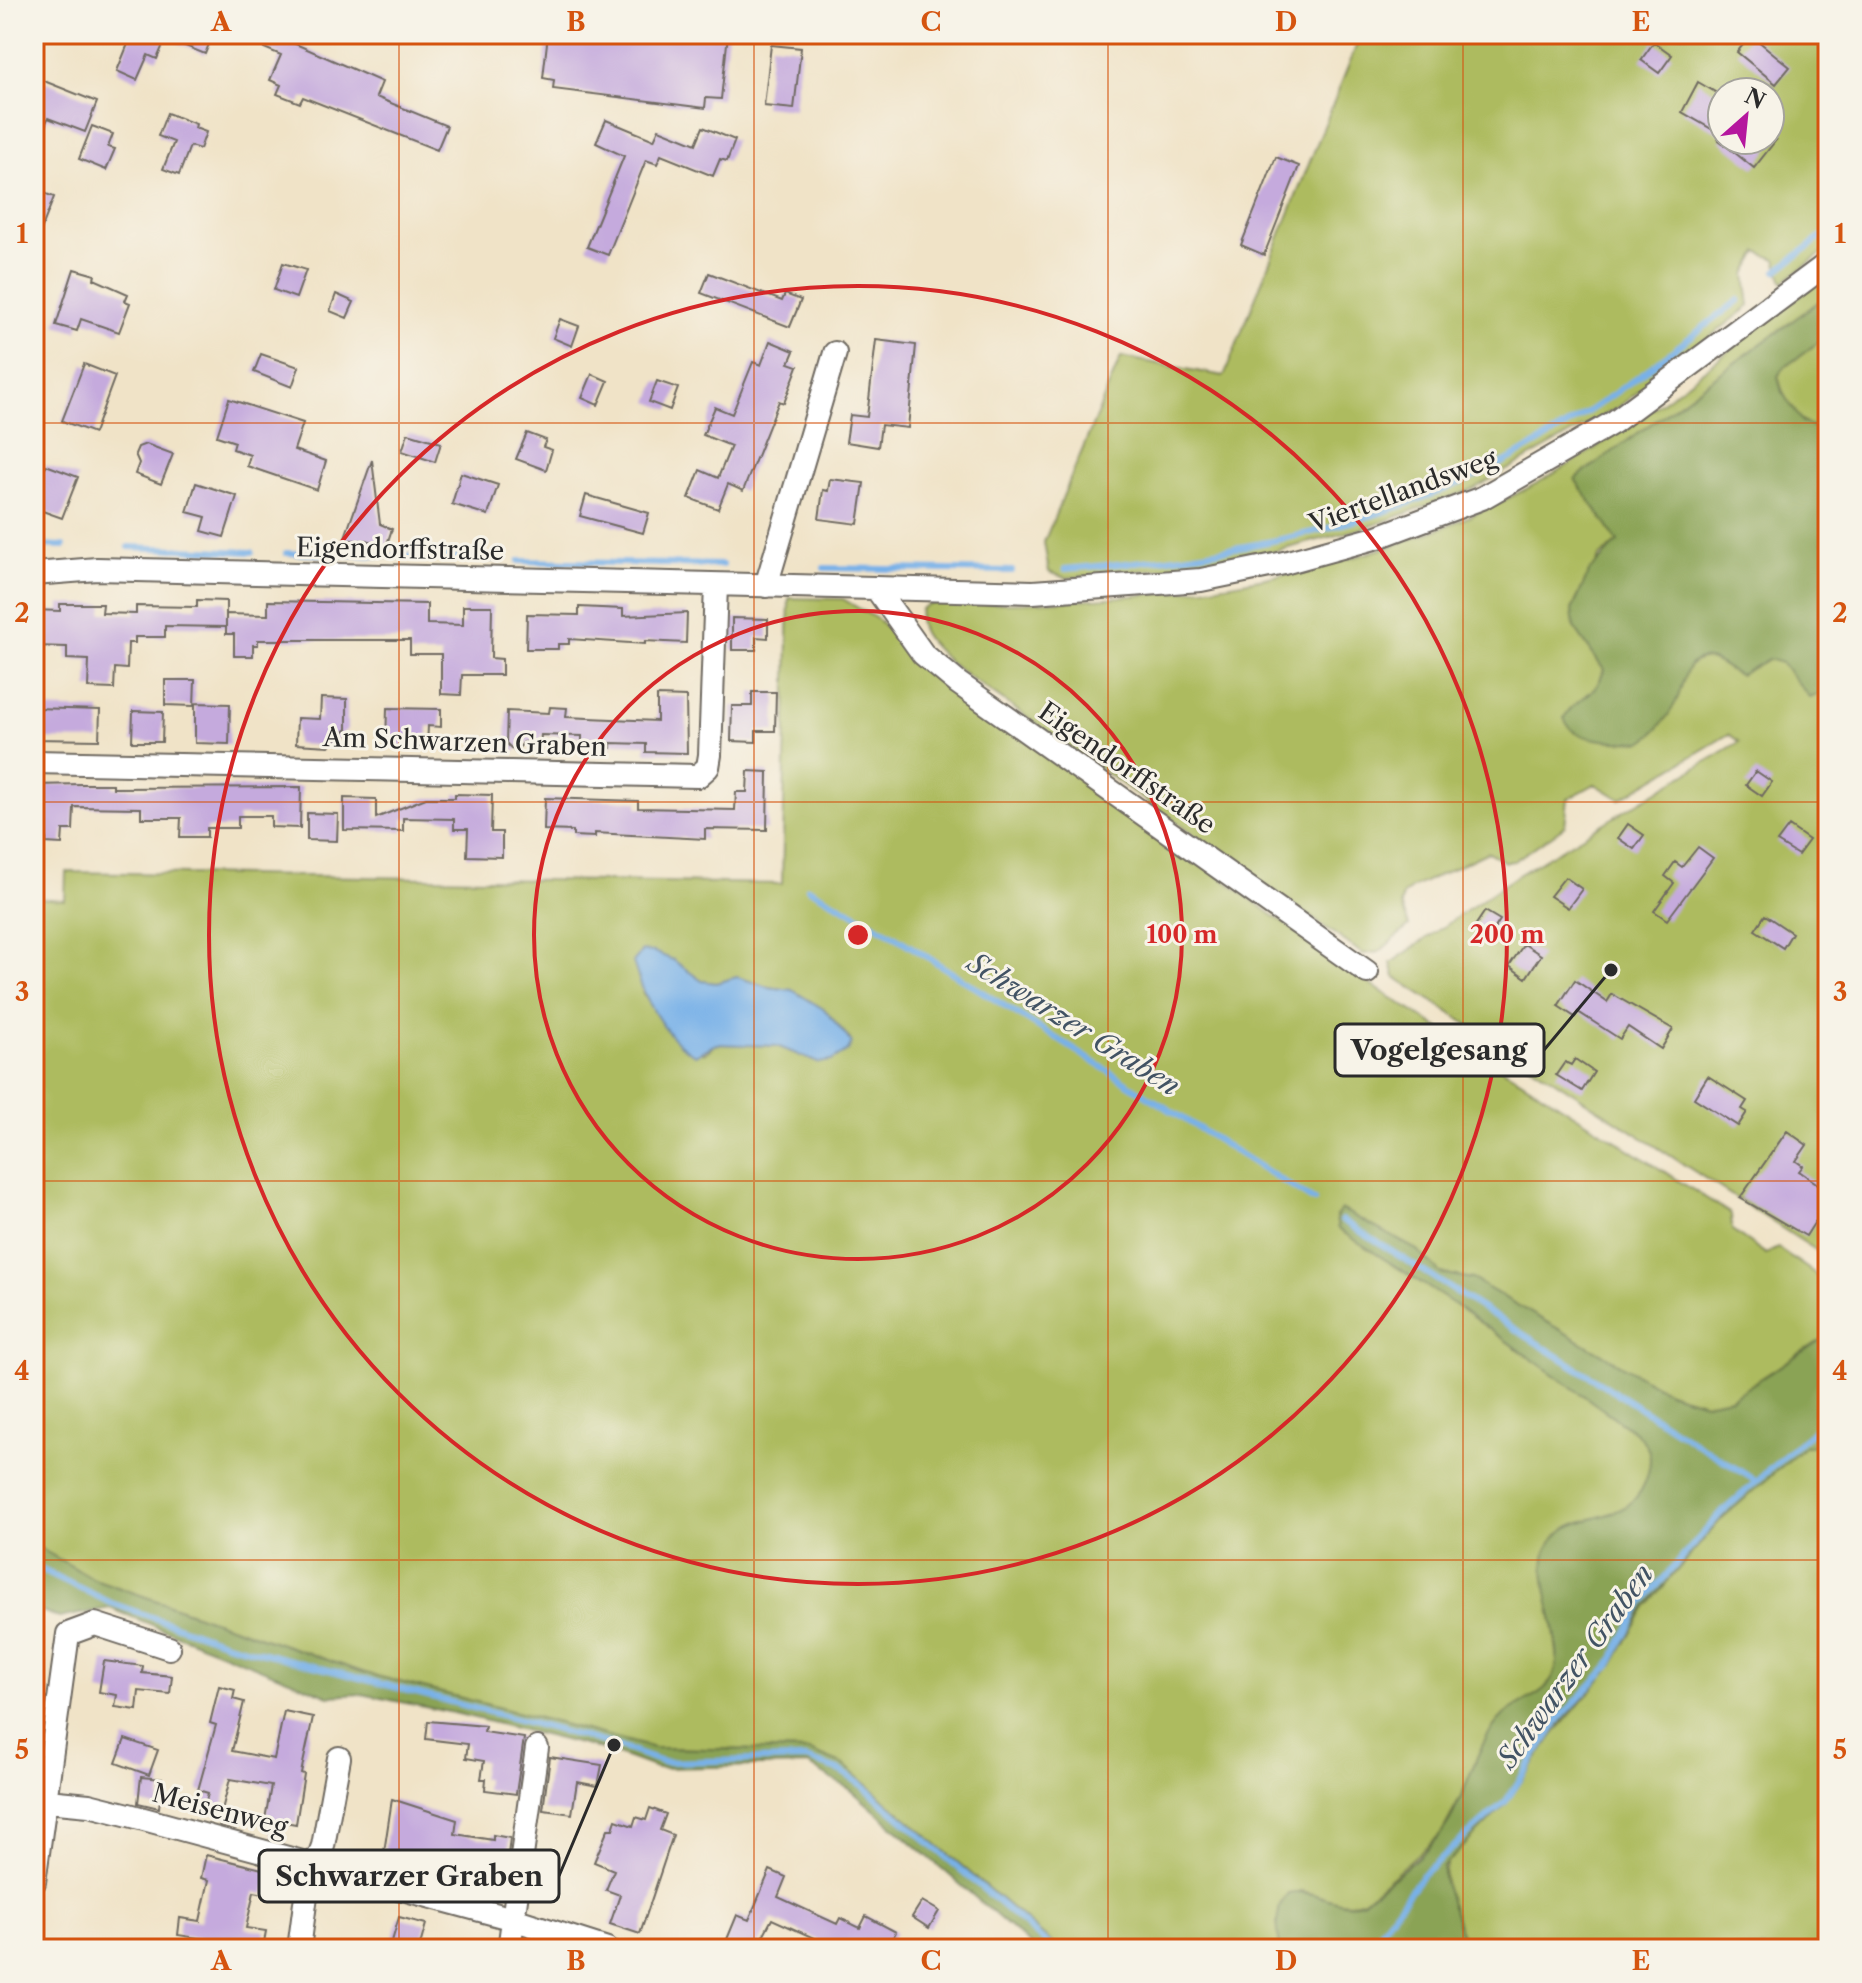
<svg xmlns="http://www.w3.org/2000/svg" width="1862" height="1983" font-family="'Libre Caslon Text',serif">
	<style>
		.green { fill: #adbb5e; stroke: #6c7344; stroke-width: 2; fill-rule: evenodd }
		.forest { fill: #8aa355; stroke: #5a6740; stroke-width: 2 }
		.water { fill: #78b1e8; stroke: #526e8a; stroke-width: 2 }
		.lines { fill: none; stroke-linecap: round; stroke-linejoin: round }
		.stream { stroke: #78b1e8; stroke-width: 6 }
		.building { fill: #c5aadd }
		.minor-casing { stroke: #706b62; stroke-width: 26 }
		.minor { stroke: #fff; stroke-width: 22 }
		.grid { fill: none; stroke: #d5540f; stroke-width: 2; stroke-opacity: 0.55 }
		.ring { fill: none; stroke: #d62828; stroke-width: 4 }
		.labels { text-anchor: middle; stroke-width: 6; stroke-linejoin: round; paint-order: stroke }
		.street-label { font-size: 26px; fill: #2b2b2b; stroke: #f7f3e8 }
		.water-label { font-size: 28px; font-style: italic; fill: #425364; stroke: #f7f3e8 }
		.centre { fill: #d62828; stroke: #f7f3e8; stroke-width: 4 }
		.ring-label { font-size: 24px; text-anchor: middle; font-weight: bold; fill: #d62828; stroke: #f7f3e8; stroke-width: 6; stroke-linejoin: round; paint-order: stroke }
		.leader { fill: none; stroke: #2b2b2b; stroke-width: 3 }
		.callout-dot { fill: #2b2b2b; stroke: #f7f3e8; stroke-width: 3 }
		.callout { fill: #f7f3e8; stroke: #2b2b2b; stroke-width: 3 }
		.callout-label { font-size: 28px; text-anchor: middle; font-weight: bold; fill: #2b2b2b }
		.neatline { fill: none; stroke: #d5540f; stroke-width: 3 }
		.grid-label { font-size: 26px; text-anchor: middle; font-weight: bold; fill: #d5540f }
	</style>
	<rect width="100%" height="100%" fill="#f7f3e8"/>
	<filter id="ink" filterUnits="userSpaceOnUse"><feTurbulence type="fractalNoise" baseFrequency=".0125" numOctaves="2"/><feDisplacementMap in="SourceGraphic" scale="16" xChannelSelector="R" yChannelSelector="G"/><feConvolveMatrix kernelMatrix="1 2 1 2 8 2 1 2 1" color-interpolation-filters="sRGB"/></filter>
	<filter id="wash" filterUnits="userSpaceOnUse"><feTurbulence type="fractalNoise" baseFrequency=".006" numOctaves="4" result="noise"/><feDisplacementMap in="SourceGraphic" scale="32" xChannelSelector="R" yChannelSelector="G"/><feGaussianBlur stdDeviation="1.8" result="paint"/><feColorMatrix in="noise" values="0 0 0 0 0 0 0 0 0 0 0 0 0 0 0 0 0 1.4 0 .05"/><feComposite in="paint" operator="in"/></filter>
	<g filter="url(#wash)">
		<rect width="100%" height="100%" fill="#f0e3c7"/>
		<path class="green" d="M1361 34H1827L1821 64 1828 101V249L1783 282 1776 259 1758 252 1746 274 1750 306 1617 408 1473 489 1371 526 1239 561 1066 578 1049 572 1044 542 1121 357 1224 376ZM1722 92H1770V140H1722Z
			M1828 274V295L1575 479 1618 542 1599 557 1574 627 1604 670C1598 690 1586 699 1569 709L1677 699C1682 682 1687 653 1711 660 1722 663 1729 672 1740 675L1768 659 1782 663 1810 697 1828 690V1258L1395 977 1391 963 1518 875 1739 742 1729 734 1620 799 1595 784 1568 799 1565 826 1514 861 1505 862 1488 852 1412 888 1403 895 1401 905 1409 926 1379 952 1363 954 950 663C935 647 913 632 921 609L929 604C1135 604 1343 587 1528 488 1636 431 1731 347 1828 274Z
			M1828 335V431C1799 431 1784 400 1778 376L1785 367Z
			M789 598 843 599 880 621 909 652 1354 974 1731 1214 1732 1230 1766 1254 1778 1248 1814 1273 1828 1289V1335L1731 1398 1705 1403 1668 1392 1472 1279 1440 1273 1417 1250 1336 1216 1338 1229 1457 1306 1635 1432 1646 1443 1653 1457 1643 1493 1618 1513 1581 1522 1546 1571 1558 1660 1554 1677 1543 1692 1505 1715 1441 1834 1364 1900C1343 1909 1321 1894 1300 1891L1280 1905V1949H1059L844 1765 810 1751 654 1748 365 1673 94 1579 34 1545V898L65 900 66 872 782 884ZM673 960 702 981 716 983 737 977 768 987 792 990 825 1010 850 1039 818 1063 777 1046 716 1044 705 1053 673 1036 642 992Z
			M1816 1445 1822 1450 1821 1467 1828 1487V1949H1466C1457 1922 1434 1882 1450 1856L1612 1666 1646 1606 1722 1518 1805 1446Z"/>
		<path class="forest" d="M1828 295V335L1785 367 1778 376 1782 392 1803 423 1828 431V690L1810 698 1782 663 1768 659 1740 675C1729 672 1722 663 1712 660 1686 651 1684 682 1678 697 1672 712 1656 734 1642 742 1618 740 1574 745 1564 718 1575 697 1596 698 1604 670L1574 627 1572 610 1590 570 1618 542 1575 479Z
			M1341 1209 1417 1250 1440 1273 1472 1279 1668 1392 1705 1403 1731 1398 1828 1335V1487L1821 1467 1822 1450 1816 1445 1805 1446 1722 1518 1646 1606 1612 1666 1562 1722 1506 1804 1443 1867V1879L1466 1949H1280L1277 1922 1280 1905 1288 1893C1315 1887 1339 1911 1364 1901 1391 1877 1430 1853 1448 1823 1469 1790 1475 1742 1504 1715 1525 1696 1554 1696 1557 1662 1561 1632 1535 1575 1548 1548 1571 1503 1632 1534 1648 1473 1653 1454 1649 1446 1635 1432L1457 1306 1338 1229 1336 1217Z
			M34 1545 94 1579 365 1673 654 1748 810 1751 844 1765 1059 1949H1035L851 1790 808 1765 656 1768 612 1752 458 1714 362 1694 329 1696 110 1608 59 1618 34 1608Z"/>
		<path class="water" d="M642 951 654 952 673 960 702 981 716 983 737 977 768 987 792 990 825 1010 852 1043 848 1051 831 1061 818 1063 777 1046 716 1044 695 1055C663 1038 643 995 633 962Z"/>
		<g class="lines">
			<path class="stream" d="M1777 271 1828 232
				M34 545 64 546
				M129 547 252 552
				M286 553 495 559
				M519 561 722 565
				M824 568 1012 571
				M1065 569C1230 555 1397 528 1542 441 1611 400 1674 349 1739 300
				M808 888 883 929 1314 1201
				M1342 1220 1756 1481
				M34 1566 111 1603 226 1643 614 1745 662 1762 806 1759 841 1771 863 1786 1053 1949
				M1367 1949 1423 1874 1506 1801 1560 1718 1609 1666 1642 1603 1721 1513 1828 1417"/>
		</g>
		<g id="blocks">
			<path class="building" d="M132 34H213L205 54 166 38 157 59 148 55 137 80 117 71Z
				M231 34H273L382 82 376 97 447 126 437 150 303 97 300 103 277 94 281 85 270 80 281 55Z
				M548 34H728L721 99 706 98 705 108 553 89 554 80 543 78Z
				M1751 35 1790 67 1776 84 1737 52Z
				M1654 42 1672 55 1659 73 1641 60Z
				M771 45 801 48 794 109 764 106Z
				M34 77 97 102 85 132 48 118 34 152Z
				M1698 82 1722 96V135L1682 112Z
				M167 113 196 124 195 128 206 132 200 149 190 146 179 175 163 169 174 142 158 136Z
				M606 120 654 140 659 129 696 144 703 127 735 140 727 161 720 159 713 176 661 155 657 164 646 160 608 255 587 247 624 156 596 143Z
				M92 126 113 134 108 147 115 149 106 170 79 159Z
				M1719 140H1776L1754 168Z
				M1276 157 1299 166 1264 255 1241 245Z
				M34 189 54 197 35 245H34Z
				M283 263 306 270 296 298 274 290Z
				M74 269 95 275 94 279 128 294 125 301 130 303 119 332 81 319 77 331 56 325Z
				M709 273 782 301 785 294 801 300 790 327 701 293Z
				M336 294 354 302 347 318 330 311Z
				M560 319 579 326 572 346 553 338Z
				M876 340 916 345 908 428 881 425 878 447 846 442 850 415 867 417Z
				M770 341 794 351 789 363 798 366 784 403 779 401 743 491 728 484 718 509 689 498 700 470 718 478 731 446 703 435 715 407 732 414 753 362 761 365Z
				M261 354 299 367 292 387 254 372Z
				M84 364 115 376 94 433 62 421Z
				M592 374 608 381 598 405 582 398Z
				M657 381 678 388 670 410 649 402Z
				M229 399 303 423 294 450 326 461 317 490 247 466 250 455 233 449 235 442 217 436Z
				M408 433 441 443 435 462 402 451Z
				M527 433 546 440 543 447 552 450 546 470 516 459Z
				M146 444 173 454 161 484 135 474 139 463 135 454 138 447Z
				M372 460 380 524 392 529 386 547 367 540H344Z
				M46 465 78 477 62 518 34 508V496Z
				M461 473 498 485 488 515 452 504Z
				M830 479 864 483 858 524 819 519 823 490 828 491Z
				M196 483 237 496 224 537 202 531 206 517 187 512Z
				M586 495 649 513 643 533 580 516Z
				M197 600 226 601V627L165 626V637H135V643H128L127 669 115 668 114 689 88 688 89 660 67 659V647L34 646V610L60 611V604H103L102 613 136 614V606L197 607Z
				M268 601 427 604V624L463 625V606H492L491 658 502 659V675H462L461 695 441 694V654H410V640H258V645H253V656H234V634H226V614L268 615Z
				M579 607 623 609V616L687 613 686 643 645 641V644L569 639V644H558V649H526L527 614 579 615Z
				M732 618 768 619V638L756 637V650H732Z
				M165 680H195L194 706 165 705Z
				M752 692H776L775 731H756V742L731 741 732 706H752Z
				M657 696 686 697 687 753 646 752V744L611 743V748H582V736L541 735 540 743 524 742 515 752 506 743 507 711 549 713 550 707 567 708 566 717 657 721Z
				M321 698 347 699V729L329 746 296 744 297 718 320 719Z
				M195 703 230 704 229 744 195 743Z
				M34 708 100 710 99 740 34 739Z
				M387 708 441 709V727L428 726 427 747 386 746Z
				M133 711 163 712 162 742H132Z
				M748 771 768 772 767 830 705 829V839L595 833V837L573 836V831L544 830 545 798 638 801V808L735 810 736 792H747Z
				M1756 771 1772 782 1762 796 1746 785Z
				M83 784H113V788L301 787 300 828 271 827V816H238V828H207V837H180L181 818H141V808L74 807 73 830H63L62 844 46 843V832L34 831V785Z
				M455 794 492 795 491 832H502V857L467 856 468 829H454V819L403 818V831L344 830V798L376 799V818L426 798H455Z
				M307 813 338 814 337 841 307 840Z
				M1628 824 1644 835 1634 849 1618 838Z
				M1789 826 1809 840 1798 855 1777 842Z
				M1698 847 1713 858 1667 920 1654 911 1674 883 1665 876 1675 862 1682 867Z
				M1565 877 1582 889 1568 908 1550 896Z
				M1485 911 1500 920 1488 939 1473 929Z
				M1765 915 1792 933 1783 948 1755 930Z
				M1524 944 1541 955 1526 978 1509 966Z
				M1575 980 1607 1002 1612 994 1673 1029 1661 1049 1628 1027 1620 1039 1578 1012 1575 1017 1558 1006Z
				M1575 1059 1594 1072 1582 1091 1556 1075 1565 1062 1571 1065Z
				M1708 1076 1747 1101 1742 1109 1747 1112 1738 1126 1694 1098Z
				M1787 1131 1807 1145 1796 1161 1803 1166 1799 1171 1828 1191V1201L1806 1236 1740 1198Z
				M104 1661 143 1666 142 1673 172 1676 170 1694 139 1691 137 1710 115 1707 117 1695 99 1692Z
				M219 1686 235 1690 233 1699 244 1702 232 1751 274 1759 284 1711 313 1717 301 1773 304 1774 296 1824 280 1821 272 1837 269 1820 265 1819 271 1786 230 1779 222 1810 205 1805 208 1793 198 1790 216 1725 210 1723Z
				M428 1721 485 1726 484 1732 524 1738 516 1794 485 1790 486 1779H481L484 1761 466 1758 468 1744 426 1739Z
				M125 1739 158 1750 149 1775 116 1763Z
				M550 1757 602 1765 598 1786 577 1782 572 1814 543 1810Z
				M141 1777 162 1779 159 1808 138 1803Z
				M392 1799 457 1820 455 1834 493 1840V1835L510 1838 507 1863 482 1859 476 1893 447 1887 448 1878 383 1859Z
				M650 1808 666 1814 660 1830 673 1835 640 1934 610 1924 620 1895 606 1890 614 1870 594 1862 608 1829H613L616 1820 633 1826 636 1817 646 1820Z
				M206 1855 270 1871 264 1894 254 1892 246 1928 266 1931 263 1948 178 1935 180 1918 200 1921 209 1880 201 1878Z
				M770 1870 786 1877 778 1897 837 1924 840 1918 860 1928 866 1916 896 1932 887 1949 866 1943 863 1949H838L772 1919 756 1949H723L737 1915 749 1920Z
				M922 1901 939 1911 929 1928 912 1917Z
				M399 1917 426 1924 419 1949 391 1945Z"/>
		</g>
	</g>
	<g filter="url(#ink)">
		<use href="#blocks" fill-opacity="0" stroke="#706b62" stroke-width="2"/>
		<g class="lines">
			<defs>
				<path id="minor" d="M34 574 97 569 1033 592 1201 580 1284 563 1375 538 1482 498 1614 422 1828 263
					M766 586 835 353
					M876 588 923 654 958 683 1367 972
					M34 762 698 776 708 767 710 755 716 585
					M47 1801 89 1805 129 1815 513 1919 607 1949
					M34 1882 68 1634 95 1624 169 1648
					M299 1949 307 1888 323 1846 339 1758
					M509 1949 537 1748"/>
			</defs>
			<use href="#minor" class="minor-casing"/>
			<use href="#minor" class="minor"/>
		</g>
	</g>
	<path class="grid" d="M399 34V1949M754 34V1949M1108 34V1949M1463 34V1949M34 423H1828M34 802H1828M34 1181H1828M34 1560H1828"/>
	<g class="ring">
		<circle cx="858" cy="935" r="324"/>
		<circle cx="858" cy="935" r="649"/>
	</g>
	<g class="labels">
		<g class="street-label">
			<text transform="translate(1403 491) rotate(-20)" y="9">Viertellandsweg</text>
			<text transform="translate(400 549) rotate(1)" y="9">Eigendorffstraße</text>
			<text transform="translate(465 742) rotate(2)" y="9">Am Schwarzen Graben</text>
			<text transform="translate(1127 768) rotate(35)" y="9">Eigendorffstraße</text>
			<text transform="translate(220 1810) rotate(15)" y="9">Meisenweg</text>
		</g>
		<g class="water-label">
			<text transform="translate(1074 1024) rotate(32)" y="10">Schwarzer Graben</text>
			<text transform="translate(1575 1666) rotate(-54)" y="10">Schwarzer Graben</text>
		</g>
	</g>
	<circle cx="858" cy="935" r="12" class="centre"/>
	<g class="ring-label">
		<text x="1182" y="943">100 m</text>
		<text x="1507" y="943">200 m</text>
	</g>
	<path class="leader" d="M1611 970L1544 1050M614 1745L559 1876"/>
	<g class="callout-dot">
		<circle cx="1611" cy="970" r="8"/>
		<circle cx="614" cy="1745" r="8"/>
	</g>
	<g class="callout">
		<rect x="1335" y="1024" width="209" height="52" rx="8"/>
		<rect x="259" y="1850" width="300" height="52" rx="8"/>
	</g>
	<g class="callout-label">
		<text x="1439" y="1060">Vogelgesang</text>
		<text x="409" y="1886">Schwarzer Graben</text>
	</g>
	<rect width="1862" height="1983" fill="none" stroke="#f7f3e8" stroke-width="88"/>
	<g transform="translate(1746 116) rotate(27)"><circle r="38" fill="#f7f3e8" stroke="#a5a39c" stroke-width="2"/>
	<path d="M0-6L14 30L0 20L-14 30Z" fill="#b5179e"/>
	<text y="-12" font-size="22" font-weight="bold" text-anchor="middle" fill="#2b2b2b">N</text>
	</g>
	<rect x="44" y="44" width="1774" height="1895" class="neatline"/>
	<g class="grid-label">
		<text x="221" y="31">A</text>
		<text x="576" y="31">B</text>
		<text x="931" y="31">C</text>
		<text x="1286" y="31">D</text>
		<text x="1641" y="31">E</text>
		<text x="22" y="243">1</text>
		<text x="1840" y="243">1</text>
		<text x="22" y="622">2</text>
		<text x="1840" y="622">2</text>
		<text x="22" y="1001">3</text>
		<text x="1840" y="1001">3</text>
		<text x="22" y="1380">4</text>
		<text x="1840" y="1380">4</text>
		<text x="22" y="1759">5</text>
		<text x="1840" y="1759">5</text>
		<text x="221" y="1970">A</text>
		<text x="576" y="1970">B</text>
		<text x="931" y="1970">C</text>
		<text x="1286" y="1970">D</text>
		<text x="1641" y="1970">E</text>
	</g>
</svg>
